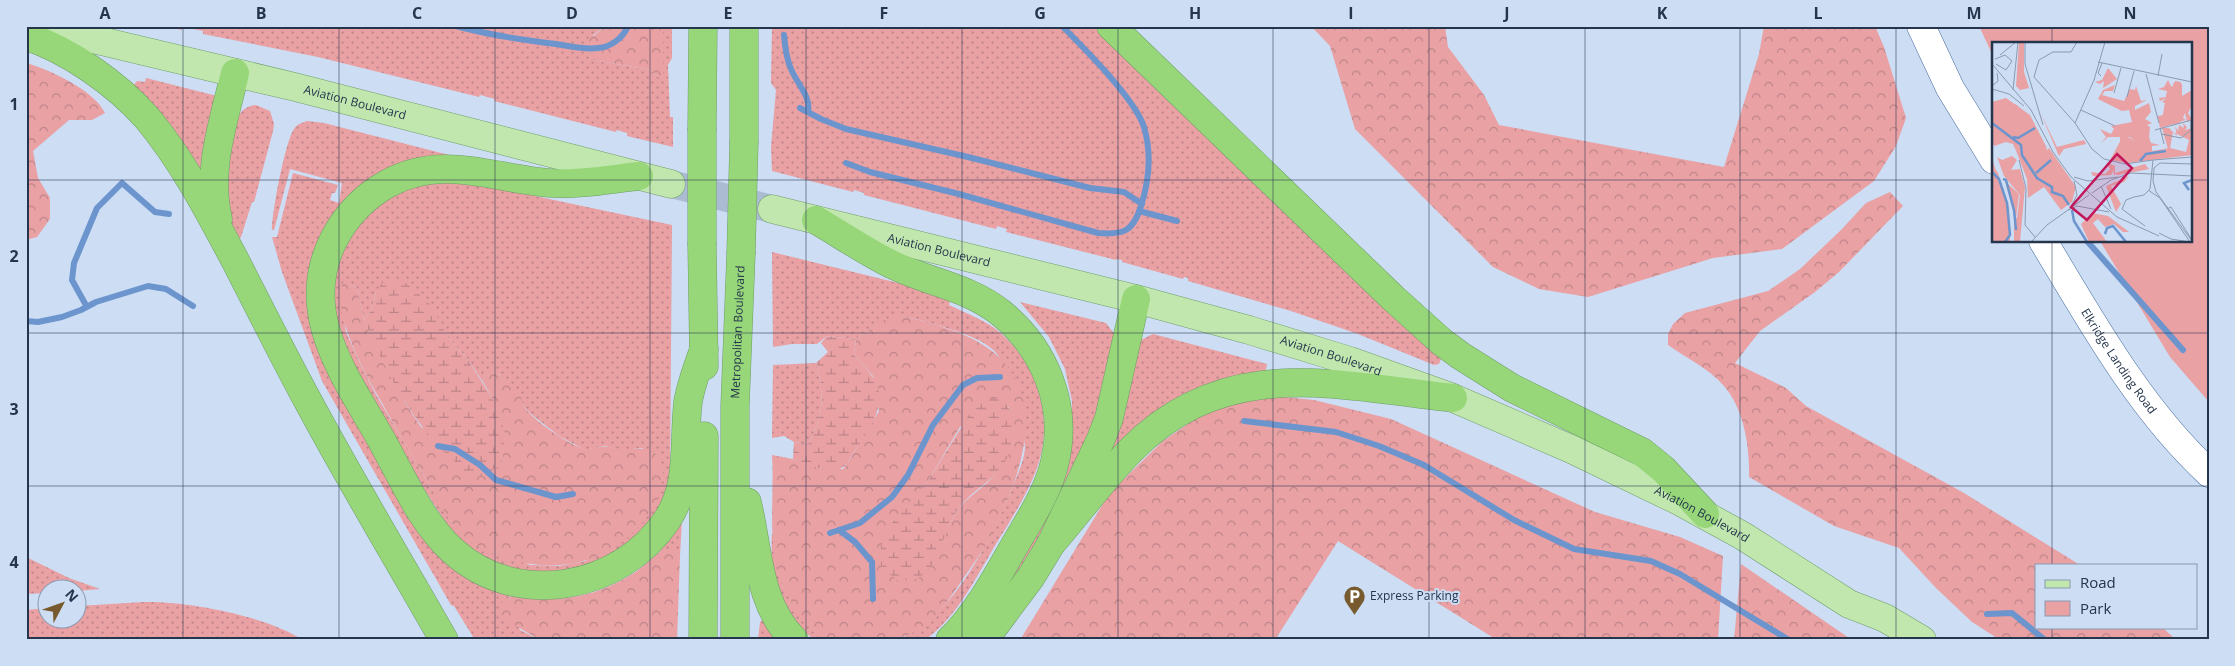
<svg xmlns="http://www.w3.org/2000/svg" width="2235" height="666" font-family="'Open Sans',sans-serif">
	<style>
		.grass { fill: url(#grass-dots); fill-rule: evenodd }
		.forest { fill: url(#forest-crowns); fill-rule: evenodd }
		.wetland { fill: url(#wetland-marsh) }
		.park { fill: #e9a1a4 }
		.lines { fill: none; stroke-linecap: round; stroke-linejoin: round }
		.stream { stroke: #6c95ce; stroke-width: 6 }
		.primary-tunnel { stroke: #aabbd2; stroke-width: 28; stroke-dasharray: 28 14; stroke-linecap: butt }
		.secondary-casing { stroke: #466c9f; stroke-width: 29 }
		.primary-casing { stroke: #6f9e69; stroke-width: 29 }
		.motorway-casing { stroke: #6f9e69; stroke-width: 29 }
		.secondary { stroke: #fff; stroke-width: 28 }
		.primary { stroke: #c1e7af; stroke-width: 28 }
		.motorway { stroke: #97d779; stroke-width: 28 }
		.motorway-bridge-casing { stroke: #6f9e69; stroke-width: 29; stroke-linecap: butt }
		.motorway-bridge { stroke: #97d779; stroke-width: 28 }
		.grid { fill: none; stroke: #24354c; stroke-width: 1; stroke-opacity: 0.55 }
		.labels { text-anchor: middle; stroke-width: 4; stroke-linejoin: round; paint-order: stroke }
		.street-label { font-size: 12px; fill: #24354c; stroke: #ccddf4 }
		.poi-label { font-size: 12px; fill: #24354c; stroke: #ccddf4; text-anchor: start }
		.inset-river { fill: none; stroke: #6c95ce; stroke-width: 2.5 }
		.inset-road { fill: none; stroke: #899ab1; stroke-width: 1 }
		.view { fill: #c2185b; fill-opacity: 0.15; stroke: #c2185b; stroke-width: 2.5 }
		.inset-edge { fill: none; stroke: #24354c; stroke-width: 2.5 }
		.neatline { fill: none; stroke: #24354c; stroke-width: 2 }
		.grid-label { font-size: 16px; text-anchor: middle; font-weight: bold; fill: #24354c }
	</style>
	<defs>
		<pattern id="grass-dots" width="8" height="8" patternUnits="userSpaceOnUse" patternTransform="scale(1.25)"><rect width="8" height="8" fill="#e9a1a4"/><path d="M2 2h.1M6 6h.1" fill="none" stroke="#bd8488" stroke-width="1.8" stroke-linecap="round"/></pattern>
		<pattern id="forest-crowns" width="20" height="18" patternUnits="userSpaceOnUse" patternTransform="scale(1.25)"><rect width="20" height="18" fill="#e9a1a4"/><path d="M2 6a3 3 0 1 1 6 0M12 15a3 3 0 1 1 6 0" fill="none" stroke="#bd8488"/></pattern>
		<pattern id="wetland-marsh" width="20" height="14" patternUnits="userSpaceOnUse" patternTransform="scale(1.25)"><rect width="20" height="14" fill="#e9a1a4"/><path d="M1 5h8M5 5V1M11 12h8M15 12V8" fill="none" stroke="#bd8488"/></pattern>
	</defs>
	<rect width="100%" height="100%" fill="#ccddf4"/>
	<path class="grass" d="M162 26H606L593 35 594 60 650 70 658 77H663V26H672V58L668 65 670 117H673V147L627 136V133L617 130 616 132 494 101 495 99 480 95 479 97 318 57 203 34V31L183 27 182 30Z
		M772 26H1093L1202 133 1442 356 1439 364 1434 365 1358 334 1291 311 1188 281V278L1184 277 1183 279 1122 262V260L1117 259 1116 260 1006 232 1007 229 997 226 996 229 864 195V193L854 190 853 192 772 171 771 147 776 90 771 83Z
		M146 78 217 96 202 175 133 86 137 81 145 82Z
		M256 105 270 111 274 124 273 131 254 202H252L241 237 237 242 223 195 232 145 231 144C235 127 235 107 256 105Z
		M307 121 324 123 449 155 415 161 310 279 419 527 514 595 508 598 520 630 540 640H475L454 606 451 605 322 381 282 272 272 237H277L293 173 338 185 335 193H332L330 200 339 203 342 183 290 169 274 230H272C272 213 285 142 294 129 297 124 302 123 307 121Z
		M434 181H463V184L473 185 474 183 672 225 670 481 658 514 625 547 579 569 537 573 508 568 482 556 458 538 448 526 426 492 345 349 332 304 338 260 349 239 367 213 399 191ZM342 284H350L357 288 364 320 372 309 376 292 442 327 448 338 466 357 483 382 485 374H499L519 394 524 407 531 414 559 436 585 450 605 446 621 450 643 448 586 561 559 566 530 565 452 523 375 393 359 361 346 332 343 309Z
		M772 252 951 296 949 305C964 312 979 318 993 327 1035 358 1054 412 1039 462 1029 493 1010 521 993 549 975 580 955 619 925 640H896C950 622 991 540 1011 491 1016 478 1024 462 1025 448 1025 436 1017 419 1014 408 1009 393 1006 369 999 357 990 341 959 332 943 327 896 313 897 311 856 339L827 336 817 344H792L773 347Z
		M1020 302 1106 323 1116 336 1101 414 1044 533 974 640H964L1071 445 1072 401 1065 369 1049 337Z
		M1153 334 1267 364 1265 373 1108 460 1139 341Z
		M816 363C825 393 824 417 808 444L794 442 784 436 772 438 773 365Z
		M682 520 680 556C673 550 667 548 659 552Z
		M772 532 784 588 834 640C829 640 820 641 815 639 807 636 800 627 795 621 775 595 770 564 772 532Z
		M26 557 69 578 100 589 78 591V588H48L47 593 26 594Z
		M144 602C188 601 266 616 303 640H26V610L47 608 48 618H78V606Z
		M762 620 776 640H758L760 622Z"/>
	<path class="forest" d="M606 26H663V78L658 77 650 70 594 60 589 52 588 40Z
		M1311 26H1445L1448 47 1484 95 1499 125 1724 167 1759 54 1764 26H1875L1884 47 1906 118 1896 146 1874 181 1782 249 1713 258 1588 297 1539 289 1493 267 1355 129 1330 46Z
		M26 63C49 69 95 91 105 113L92 120H69L33 151 38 178 50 198V219L37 237 26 240Z
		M1890 192 1903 206 1839 272 1815 292 1760 331 1735 363 1786 388 1806 406 1964 493 2080 565H2036V627H2162L2176 640H2000L1972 622 1936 588 1899 548 1834 526 1749 477C1750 447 1744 409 1724 386 1710 369 1686 358 1668 345V334L1673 324 1685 313 1768 291 1800 269 1841 230 1866 203Z
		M343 282 350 284 357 288 364 320 372 338 406 404 421 427 502 463C505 425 503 415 483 382L485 374 489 369C501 375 512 382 519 393 522 397 522 403 524 407 533 420 568 444 584 449 589 450 597 447 602 447 609 446 615 449 621 449 635 450 655 444 661 462 666 475 660 495 654 506 625 556 570 575 516 561 501 557 486 552 473 544 451 528 439 502 426 479 411 454 396 429 382 403 367 378 330 311 343 282Z
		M894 316C912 317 928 322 945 328 1033 355 1040 419 1009 496 999 521 988 544 972 566 957 587 943 612 922 627 906 639 891 640 872 640 860 640 845 642 834 640 811 635 794 609 785 590 765 548 775 500 772 455L793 459 822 469H843L847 464 879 411 873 376 854 355 856 339 882 321ZM1008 406C1020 431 1010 459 991 479 981 489 968 497 959 508 953 516 949 526 944 535L911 502 928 481 960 427Z
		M1275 396 1314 400 1391 419 1595 512 1680 537 1723 556 1718 640H1497L1338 541 1275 640H1020L1109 494 1136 467 1163 441 1195 419 1230 401Z
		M665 549H671L680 556 677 640H540L501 617 498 610 502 602 514 595C557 604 597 597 634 573 645 566 653 555 665 549Z
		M1741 564 1852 640H1734Z"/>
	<path class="wetland" d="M393 278 405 282 432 306 448 338 466 357 498 407 505 434 502 463 485 476C481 476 474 476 470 475 465 473 459 466 455 462 412 424 386 372 364 320L372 309 376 292 382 283Z
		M827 336 856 339 854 355C860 362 867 369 872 376 894 407 861 437 847 464 834 478 808 464 793 459L794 442 808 444C824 417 825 393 816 363L828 352 821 343Z
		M994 398C1004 400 1008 405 1012 415 1015 423 1014 433 1012 441 1006 478 979 482 959 508 944 527 940 564 920 577 915 581 905 580 898 581L881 567V546L892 523 928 481 975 405Z"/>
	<path class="park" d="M1979 26H2209V402L2170 357 2100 241H2191V44H1994V58Z"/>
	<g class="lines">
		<path class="stream" d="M456 26C489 35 522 40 556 44 570 46 584 50 598 48 611 47 623 38 628 26
			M784 35C785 47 786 58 791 69 797 84 811 96 808 112
			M800 108 821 119 846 129 968 157 1090 188 1124 192 1142 204
			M846 163 870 172 959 194 1098 233C1123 235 1133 232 1141 206 1149 181 1152 154 1144 127 1135 99 1084 48 1062 26
			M1139 211 1177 221
			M2087 241 2183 350
			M87 307 72 280 74 263 97 208 122 183 155 212 169 214
			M26 321 38 322 62 317 81 310 96 302 148 286 166 289 193 306
			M1244 421 1336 432 1379 446 1424 465 1514 520 1574 549 1651 561 1680 574 1789 640
			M438 446 455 449 480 465 496 480 556 497 573 494
			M839 530 855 542 872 562 873 599
			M830 533 860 523 892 497 908 475 933 425 963 385 977 378 1000 377
			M1987 614 2012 613 2045 640"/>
		<path class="primary-tunnel" d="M671 184 772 209"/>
		<defs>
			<g id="secondary">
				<path d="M1921 26 1950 88 1994 160"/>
				<path id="s1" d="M2043 241C2092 322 2139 408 2209 473"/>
			</g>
			<g id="primary">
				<path id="s2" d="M38 26 295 87 671 184"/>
				<path id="s3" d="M772 209 1136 299 1249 330 1350 361 1453 398 1571 449 1679 501 1743 536 1849 604 1885 618 1922 640"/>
			</g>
			<g id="motorway">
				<path d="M744 26V141"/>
				<path d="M1111 26 1393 298 1442 342 1461 356 1512 388 1642 452 1663 469 1705 514"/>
				<path d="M26 36C69 50 117 84 147 118 183 161 210 213 236 262 260 309 284 357 309 403 352 483 399 561 444 640"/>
				<path d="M702 128 703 26"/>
				<path d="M639 176C610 179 579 185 550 183 494 179 442 153 387 184 364 197 346 216 334 239 296 313 346 377 381 439 402 477 421 522 453 551 517 609 620 590 667 520 691 484 683 443 688 402 691 384 698 366 704 349"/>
				<path d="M218 219C206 170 224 121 235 73"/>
				<path d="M816 220C840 234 865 251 891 264 927 282 969 287 1001 313 1045 349 1068 405 1055 461 1048 493 1028 522 1012 550 995 580 975 616 950 640"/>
				<path d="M702 245 704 366"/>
				<path d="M747 502C759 550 757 603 794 640"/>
				<path d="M1051 544C1078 513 1102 480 1130 451 1225 354 1334 385 1453 398"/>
				<path d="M703 640 704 436"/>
				<path id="s4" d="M735 640V406L741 254"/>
				<path d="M984 640 1031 577 1051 544 1101 439 1109 418 1136 299"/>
			</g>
		</defs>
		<use href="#secondary" class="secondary-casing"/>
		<use href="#primary" class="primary-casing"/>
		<use href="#motorway" class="motorway-casing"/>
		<use href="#secondary" class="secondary"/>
		<use href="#primary" class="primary"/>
		<use href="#motorway" class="motorway"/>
		<defs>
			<path id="motorway-bridge" d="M702 245V128
				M741 254 744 141"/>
		</defs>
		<use href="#motorway-bridge" class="motorway-bridge-casing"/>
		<use href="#motorway-bridge" class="motorway-bridge"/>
	</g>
	<path class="grid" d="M183 26V640M339 26V640M495 26V640M650 26V640M806 26V640M962 26V640M1118 26V640M1273 26V640M1429 26V640M1585 26V640M1740 26V640M1896 26V640M2052 26V44M26 180H1994M2191 180H2209M2052 241V565M26 333H2209M26 486H2209M2052 627V640"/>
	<defs>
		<symbol id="parking-pin" viewBox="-11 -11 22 30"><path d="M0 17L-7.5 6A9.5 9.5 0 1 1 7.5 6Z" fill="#775a2e" stroke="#ccddf4"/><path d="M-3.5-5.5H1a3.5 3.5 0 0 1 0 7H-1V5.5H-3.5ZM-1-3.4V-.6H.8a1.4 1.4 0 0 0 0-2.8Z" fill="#fff"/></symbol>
	</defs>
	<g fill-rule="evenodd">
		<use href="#parking-pin" x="1342" y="584" width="25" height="34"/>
	</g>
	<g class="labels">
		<g class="street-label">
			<text dy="4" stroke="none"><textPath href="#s2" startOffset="326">Aviation Boulevard</textPath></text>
			<text dy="4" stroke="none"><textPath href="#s3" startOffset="172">Aviation Boulevard</textPath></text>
			<text dy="4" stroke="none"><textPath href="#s4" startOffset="308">Metropolitan Boulevard</textPath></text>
			<text dy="4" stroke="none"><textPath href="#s3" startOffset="578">Aviation Boulevard</textPath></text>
			<text dy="4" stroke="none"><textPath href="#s1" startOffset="142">Elkridge Landing Road</textPath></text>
			<text dy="4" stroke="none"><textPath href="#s3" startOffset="982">Aviation Boulevard</textPath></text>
		</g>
		<g class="poi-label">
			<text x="1370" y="600">Express Parking</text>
		</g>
	</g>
	<g transform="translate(1992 42)">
		<rect width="200" height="200" fill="#ccddf4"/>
		<path d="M100 171 116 174 137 190H131L122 182 113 185 106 177 101 181 115 200H97L89 182Z" fill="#e9a1a4"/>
		<path d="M27 0H32V30L37 46 28 48 24 44ZM116 26 125 37 111 46 112 39 108 42 103 40 110 38ZM176 38 180 46 182 40 190 42V54L200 48V64L196 71 200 77 195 80 193 71 191 76 194 78 168 86 166 74H171L173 61 170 60 174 56 168 59 167 56 174 55 175 49 166 47 172 45ZM123 43 121 49H113L110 53 132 59 138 47 143 48 144 44 149 59 155 58 143 64V68L157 61 159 70 153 77 160 81 155 83 158 85 157 96 159 101 168 103 160 104V109L172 107 175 115 160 116 138 95 128 99V95H116L109 101 114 95 108 87 119 92 122 87 119 84 140 80 137 68 130 69 106 57 111 48ZM14 56 38 73 55 106 24 104 32 123 21 102 14 100 2 104 0 99V60ZM48 70 65 105 92 98 94 102 72 107 67 114ZM191 81 195 85 193 88 200 86V113L178 114 170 86H177L185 94 183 84 186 89 187 83 192 86ZM181 90 197 98 194 110 178 106ZM20 114 25 118 19 128 28 127 33 145 28 200H22V175L25 176 28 153 12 134 5 115 10 118ZM114 120 123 124V131L153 122 157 127 126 133 121 132 122 127 119 133 101 134 99 130 113 132 118 127ZM137 134 132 140 119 144 129 162 124 170 114 144Z" fill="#e9a1a4" fill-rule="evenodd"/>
		<path d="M15 60 25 63 38 77 25 83 6 72 3 65ZM0 123 6 131 17 166 18 200H8ZM13 139 27 152 24 176H23Z" fill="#e9a1a4"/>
		<path d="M183 39 189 40 185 69 188 81 168 85 166 74 171 73 176 44 182 45ZM15 75 20 83 39 77 55 108 57 106 84 145 80 160 69 168 52 145 36 156 35 137 21 101 16 98 0 102V82ZM156 90 161 114 174 111 173 106 200 112V113L135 121 118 118 130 96H138L145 101 144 93ZM0 117 12 152 16 200H0Z" fill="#e9a1a4"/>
		<path class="inset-river" d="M0 81 29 103 30 113 45 136 60 145V150L71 154 77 163M21 95 26 96 43 86M148 119 154 112 174 109M0 130 7 137 15 161 18 193 13 200M44 131 59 118M11 137 14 138 22 168 24 188M197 148 192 141 200 138M80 168 82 179 95 200M113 192 115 186 121 184 134 200"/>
		<path class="inset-road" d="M33 0V22L51 83M113 0 102 38 83 81 100 107 112 117 133 122 161 118 158 147 152 153 142 155M8 13 24 0M3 17 13 13 20 19 14 28 4 22M106 20 200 40M0 22 39 68 61 110 79 135 125 175 167 194M154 32 167 81M109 34 106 31 110 21M166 34 170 12M0 44 6 39 5 31M0 47 17 52 32 64M21 48 26 0M122 51 129 26M135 55 142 29M89 68 123 84M83 81 42 35 47 18 61 10H79L85 0M168 86 172 102M163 88 200 78M169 92 189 96 199 88V79M27 118 34 146 33 183 43 195M161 118 200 115M200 122 168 121 162 126 161 139 164 150 200 199M82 135 96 139 126 135M109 144 119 167M156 148 168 156 198 200M100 151 119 138 139 131 200 134M142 155 134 158 130 167 153 184M79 164 85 153 82 139M175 167 179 165 200 198M76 168 85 164 117 170M167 191 179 197 198 200M39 200 55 183 97 153"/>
		<path class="view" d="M125 112 140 126 95 178 79 165Z"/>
		<rect width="200" height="200" class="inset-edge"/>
	</g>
	<rect width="2235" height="666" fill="none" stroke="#ccddf4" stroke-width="55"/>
	<rect x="2035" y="564" width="162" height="65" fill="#ccddf4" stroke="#899ab1"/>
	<rect x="2045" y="580" width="25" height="8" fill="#c1e7af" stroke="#899ab1"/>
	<text x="2080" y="588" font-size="15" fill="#24354c">Road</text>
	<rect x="2045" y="601" width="25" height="15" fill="#e9a1a4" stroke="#899ab1"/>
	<text x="2080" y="614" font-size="15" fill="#24354c">Park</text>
	<g transform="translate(62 604) rotate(49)"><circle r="24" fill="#ccddf4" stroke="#899ab1"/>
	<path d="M0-4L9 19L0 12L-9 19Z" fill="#775a2e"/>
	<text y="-8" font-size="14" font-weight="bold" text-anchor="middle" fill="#24354c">N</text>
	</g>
	<rect x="28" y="28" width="2180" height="610" class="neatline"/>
	<g class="grid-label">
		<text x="105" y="19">A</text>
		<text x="261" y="19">B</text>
		<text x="417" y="19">C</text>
		<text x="572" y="19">D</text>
		<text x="728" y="19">E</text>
		<text x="884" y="19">F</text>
		<text x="1040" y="19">G</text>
		<text x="1195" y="19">H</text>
		<text x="1351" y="19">I</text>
		<text x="1507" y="19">J</text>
		<text x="1662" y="19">K</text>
		<text x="1818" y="19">L</text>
		<text x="1974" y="19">M</text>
		<text x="2130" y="19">N</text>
		<text x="14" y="110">1</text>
		<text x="14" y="262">2</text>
		<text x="14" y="415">3</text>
		<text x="14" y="568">4</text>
	</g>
</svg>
